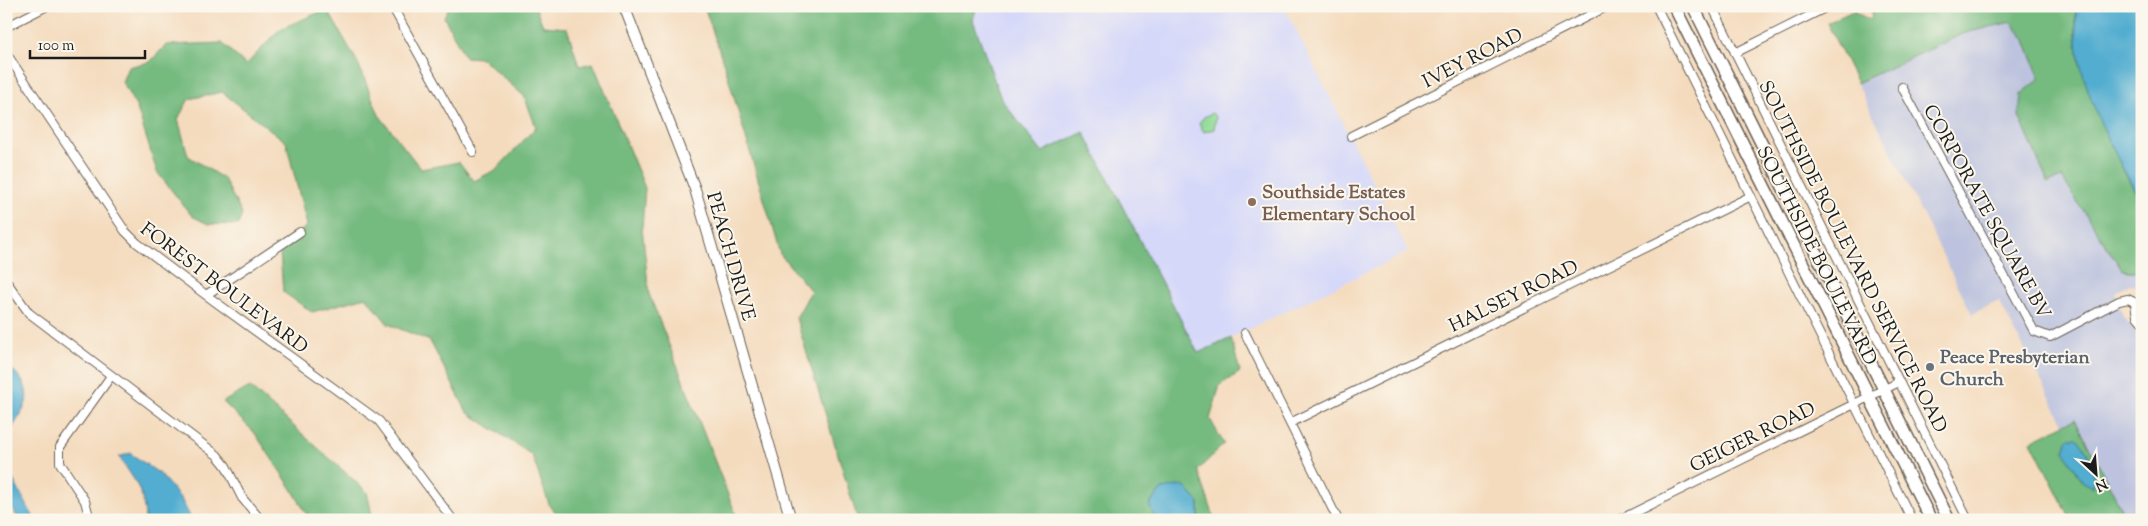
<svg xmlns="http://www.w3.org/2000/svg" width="2148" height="526" font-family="'Sorts Mill Goudy',serif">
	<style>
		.built { fill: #d5d8f9 }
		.industrial { fill: #bdc3de }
		.green { fill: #90da96; stroke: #567b59 }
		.forest { fill: #74ba7f; stroke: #486b4e }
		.water { fill: #52add0; stroke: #376476 }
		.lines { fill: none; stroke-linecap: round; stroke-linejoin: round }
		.minor-casing { stroke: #685f55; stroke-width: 10 }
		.major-casing { stroke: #685f55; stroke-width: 12 }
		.highway-casing { stroke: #685f55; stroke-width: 14 }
		.minor { stroke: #fff; stroke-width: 8 }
		.major { stroke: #fff; stroke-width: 10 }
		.highway { stroke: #fff; stroke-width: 11 }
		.education-dot { fill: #8d6e63; stroke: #fbf7ec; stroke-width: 2 }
		.worship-dot { fill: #6b7280; stroke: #fbf7ec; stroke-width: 2 }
		.labels { text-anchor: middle; stroke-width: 4; stroke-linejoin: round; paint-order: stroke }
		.street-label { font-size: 19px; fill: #1c1c1c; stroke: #fbf7ec }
		.education-label { font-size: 19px; font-weight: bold; fill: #785e54; stroke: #fbf7ec; text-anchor: start }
		.worship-label { font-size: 19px; font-weight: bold; fill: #5b616d; stroke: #fbf7ec; text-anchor: start }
	</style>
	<rect width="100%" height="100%" fill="#fbf7ec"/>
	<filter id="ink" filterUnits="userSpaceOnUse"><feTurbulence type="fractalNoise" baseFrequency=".02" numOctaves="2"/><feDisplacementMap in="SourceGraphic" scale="10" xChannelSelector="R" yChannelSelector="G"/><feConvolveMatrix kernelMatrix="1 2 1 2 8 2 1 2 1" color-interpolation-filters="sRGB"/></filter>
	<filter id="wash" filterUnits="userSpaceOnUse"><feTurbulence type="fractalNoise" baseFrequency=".0096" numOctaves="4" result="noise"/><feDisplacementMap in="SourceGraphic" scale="20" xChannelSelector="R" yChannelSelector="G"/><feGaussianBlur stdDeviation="1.12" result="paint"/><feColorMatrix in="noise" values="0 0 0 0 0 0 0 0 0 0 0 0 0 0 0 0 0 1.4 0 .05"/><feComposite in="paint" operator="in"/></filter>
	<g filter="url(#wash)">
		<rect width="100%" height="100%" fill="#f4dbbe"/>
		<path class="built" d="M977 6H1284L1408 252 1198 354 1084 132 1042 152 1001 99 973 20Z"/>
		<path class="industrial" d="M2011 22 2025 40 2040 79 2022 94 2048 183 2062 178 2122 270 2142 273V289L2130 284 2115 292 2123 316 2142 340V520H2127L2075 419 2064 424 1999 301 1972 314 1857 83 1965 33Z"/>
		<path class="green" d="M1212 113 1216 117 1214 129 1204 132 1199 123 1204 117Z"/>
		<path class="forest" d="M449 6H535L543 26 567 28 579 66 593 63 645 188 642 227 649 294 738 520H565L550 507 532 455 467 412 430 341 388 324 366 297 312 312 283 292 280 252 307 225 286 142 222 92 189 99 178 119 188 156 224 179 242 214 238 225 208 224 192 216 157 172 137 108 122 82 128 67 150 62 166 45 222 43 246 65 280 29 327 9 358 63 379 115 421 169 459 162 474 181 497 169 536 127 524 96 481 58 465 57 444 17Z
			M704 6H977L973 20 1001 99 1042 152 1084 132 1198 353 1231 338 1240 372 1220 385 1210 419 1224 444 1198 470 1215 520H1199V503L1162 489 1149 504 1156 520H858L796 318 811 291 780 254 726 70Z
			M1870 6H2076V35L2080 63 2097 113 2125 174 2142 203V273L2122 270 2062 178 2048 183 2019 116 2021 94 2040 79 2025 40 2011 22 1965 33 1857 83 1827 23 1853 11 1870 20 1872 15Z
			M250 387 367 492 373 520H310L292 489 254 432 223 402Z
			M2075 419 2127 520H2071L2031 441Z"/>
		<path class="water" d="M2076 6H2142V203C2117 159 2092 112 2080 63 2076 45 2076 25 2076 6Z
			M6 366C21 374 32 391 24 408 18 422 10 427 6 443Z
			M2068 438H2077C2091 452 2094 468 2093 487L2083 482 2064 451Z
			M130 453 160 474 181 499 192 520H145C144 490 135 481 119 457Z
			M6 467 33 516V520H19L6 498Z
			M1183 485 1199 503V520H1156L1149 505 1162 489Z"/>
	</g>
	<g filter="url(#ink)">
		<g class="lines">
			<defs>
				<path id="minor" d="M392 6 473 152
					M1656 6 1912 520
					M1712 6 1968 520
					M6 27 47 6
					M6 53 125 231 137 243 206 295 379 421 453 520
					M1735 53 1829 6
					M1902 87 2034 331 2050 337 2119 301 2128 299 2142 306
					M1351 136 1608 6
					M6 281 29 313 217 455 226 466 242 498 261 520
					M206 295 300 232
					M2135 304 2137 316 2142 322
					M1245 333 1338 520
					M1290 423 1751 196
					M90 520 85 501 60 463V447L111 376
					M1619 520 1899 382"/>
				<path id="major" d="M624 6 695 189 791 520"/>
				<path id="highway" d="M1674 6 1931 520
					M1693 6 1949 520"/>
			</defs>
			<use href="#minor" class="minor-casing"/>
			<use href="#major" class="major-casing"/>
			<use href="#highway" class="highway-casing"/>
			<use href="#minor" class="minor"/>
			<use href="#major" class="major"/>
			<use href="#highway" class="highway"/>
		</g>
	</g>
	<circle class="education-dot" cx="1252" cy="202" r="5"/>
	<circle class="worship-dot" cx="1930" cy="367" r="5"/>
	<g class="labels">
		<g class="street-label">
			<text transform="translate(1472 57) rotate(-27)" y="7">IVEY ROAD</text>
			<text transform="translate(1988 211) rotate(61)" y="7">CORPORATE SQUARE BV</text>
			<text transform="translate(1818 255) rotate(63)" y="7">SOUTHSIDE BOULEVARD</text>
			<text transform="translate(732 256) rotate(74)" y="7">PEACH DRIVE</text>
			<text transform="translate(1854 256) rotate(63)" y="7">SOUTHSIDE BOULEVARD SERVICE ROAD</text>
			<text transform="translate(225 287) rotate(37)" y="7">FOREST BOULEVARD</text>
			<text transform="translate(1513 295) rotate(-26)" y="7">HALSEY ROAD</text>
			<text transform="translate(1752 436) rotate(-26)" y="7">GEIGER ROAD</text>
		</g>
		<g class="education-label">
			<text x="1262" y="198">Southside Estates<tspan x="1262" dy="22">Elementary School</tspan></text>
		</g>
		<g class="worship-label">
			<text x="1940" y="363">Peace Presbyterian<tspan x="1940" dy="22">Church</tspan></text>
		</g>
	</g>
	<rect width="2148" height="526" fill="none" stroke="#fbf7ec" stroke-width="25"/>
	<g transform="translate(2096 474) rotate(154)" stroke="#fbf7ec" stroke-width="4" paint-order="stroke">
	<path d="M0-4L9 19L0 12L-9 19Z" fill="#1c1c1c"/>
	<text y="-8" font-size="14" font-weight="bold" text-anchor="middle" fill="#1c1c1c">N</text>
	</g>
	<path d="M30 50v8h115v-8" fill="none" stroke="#1c1c1c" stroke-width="2.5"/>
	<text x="38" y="50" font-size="15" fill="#1c1c1c" stroke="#fbf7ec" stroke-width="4" paint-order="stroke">100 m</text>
</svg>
